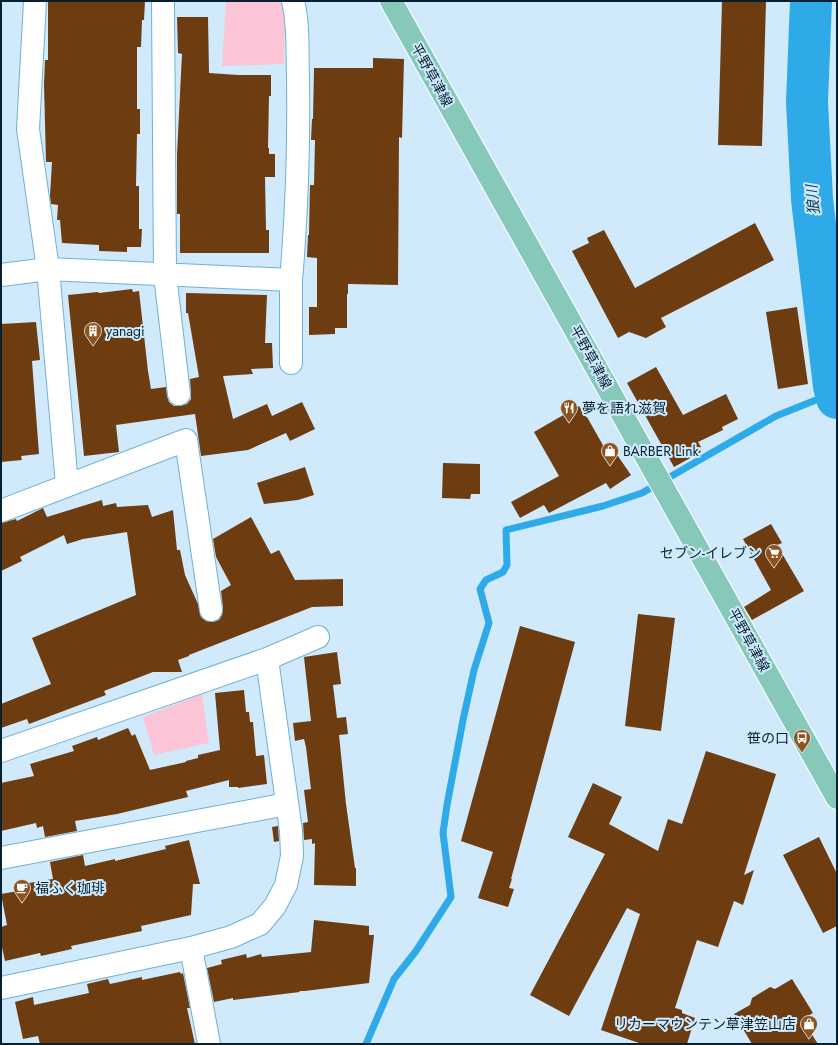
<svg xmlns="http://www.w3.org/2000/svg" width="838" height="1045" font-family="Jost,'Noto Sans JP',sans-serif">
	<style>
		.green { fill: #fcc5d7 }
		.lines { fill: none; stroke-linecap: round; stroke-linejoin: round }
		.stream { stroke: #2faae8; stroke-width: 7 }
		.river { stroke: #2faae8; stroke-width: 42 }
		.building { fill: #6d3c11 }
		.street-casing { stroke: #6fb0d8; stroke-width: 24 }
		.primary-casing { stroke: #fff; stroke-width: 24 }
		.street { stroke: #fff; stroke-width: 22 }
		.primary { stroke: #86c9bb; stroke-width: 22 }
		.labels { text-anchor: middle; stroke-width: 4; stroke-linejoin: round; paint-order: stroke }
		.street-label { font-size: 14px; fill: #052131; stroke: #d0eafb }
		.poi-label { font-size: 14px; fill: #052131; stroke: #d0eafb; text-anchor: start }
		.water-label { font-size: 15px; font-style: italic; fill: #0f4059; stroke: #d0eafb }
	</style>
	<rect width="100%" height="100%" fill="#d0eafb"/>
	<path class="green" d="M226 1H280L285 16 284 64 222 66Z
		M202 694 209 743 154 755 143 717Z"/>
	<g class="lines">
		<path class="stream" d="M366 1044 394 979 416 951 451 897 443 833 447 805 463 720 474 670 489 623 480 589 486 580 503 572 507 565 506 530 603 506 642 493 776 416 836 392"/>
		<path class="river" d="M811 1 807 102 812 199 834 386 837 398"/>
	</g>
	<path class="building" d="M48 1H145L144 20H142L141 47H137V109H140V134H137L136 186H139V229H142L141 247H127V252L99 251V245L62 243 60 220H57L58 205 51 204 50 196 52 162H46L44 84 45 60H48Z
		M722 1H766L762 146 718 145Z
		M177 17H208L209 73 238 75H271V96H269L268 148H269V154H275V177H265L266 230H269V253H180V214H177V154L182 54 178 53Z
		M373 58 404 59 402 138 399 137 398 285 348 284V294H347V328H335V334L309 335V307H317V258L307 257 308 235H309L310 185H314L315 140H311L312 119H313L314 68H373Z
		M755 223 774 260 661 318 666 327 646 338 629 332 618 338 572 251 589 243 587 238 604 230 635 288Z
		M132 289 133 292 139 291 148 371 151 389 166 387 167 396 169 402 174 406H180L187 404 191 399V393L190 379 199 377 188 313H186V293L267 295 265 343H272L273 368 251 369 253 374 223 376 233 419 267 404 272 416 302 402 315 429 290 441 286 433 248 450 201 456 195 414 116 425 119 452 84 456 68 295 98 292 99 293Z
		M797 307 808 384 778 389 766 312Z
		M36 322 40 360 32 361 39 454 21 456 22 460 1 462V324Z
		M656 367 683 415 726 394 738 419 722 427 723 430 698 442 701 447 699 448 701 452 674 467 627 383Z
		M579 406 586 417H587L604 447 609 443 631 475 610 489 606 483 549 513 544 505 520 518 511 502 559 476 534 432Z
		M443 463 480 464V494H471L470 499 442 498Z
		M305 467 314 495 298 500 264 504 257 483Z
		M102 500 103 506 116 503 117 507 148 505 152 517 173 510 177 550H180L185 575 198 604 201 617 206 621 213 622 219 620 222 615 223 608 221 591 231 585 216 557 213 539 251 517 271 554 279 550 295 580 343 579V606L312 607 189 655V656L178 660 182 672H153L104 691 106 695 29 724 27 719 1 728V704L51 684 32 638 136 595 127 532 83 539 67 544 64 535 20 557 22 561 1 571V523L16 519 17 521 43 508 47 517Z
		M771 524 782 543 777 545 804 591 752 620 744 607 771 590 743 539Z
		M638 614 675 618 661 731 625 726Z
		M520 626 575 642 511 879H512L509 888 514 889 508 907 478 898 493 852 461 841Z
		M337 652 341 684 333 685 337 718 346 717 348 734 339 735 346 804 355 868H356V886L314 885 315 843 312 844V839L304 840 303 823 308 822 304 790 311 789 306 747 304 739 295 741 293 723 311 721 304 657Z
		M244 690 246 712H249L250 722H253L256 756 264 755 267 784 238 788V787H229V780L186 791 188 797 117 814 75 821 77 831 45 837 43 826 37 828 36 823 1 831V783L34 776 30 764 74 751 72 746 97 737 98 740 128 728 132 736 135 734 150 770 186 762V761L198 758V755L220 750 215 693Z
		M706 751 776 774 744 875 754 870 743 905 734 901 718 947 697 940 675 1008 682 1010V1013L695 1018 687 1044H642L601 1030 640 914 627 908 569 1016 530 995 605 854 568 837 593 783 622 797 609 824 658 851 668 819 682 824Z
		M278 826 279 841 274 842 272 827Z
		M819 837 837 874V926L823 933 783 855Z
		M189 840 200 884H193L191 915 141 926 142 931 71 946 72 949 41 956 40 953 5 961 1 943V927L7 925 1 894 18 891 17 885 53 879 50 862 83 855 85 866 115 859V861L166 849 165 846Z
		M314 920 369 926V935H374L369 983 305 991H299L300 992 233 1000V998L214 1002 207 968 222 964 221 960 246 954 247 958 261 954 262 957 311 952Z
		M180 972 181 974 183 973 190 1008H187L195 1044H40L38 1036 23 1039 15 1002 33 997 34 1005 89 993 87 984 108 979 110 984 142 977V980Z
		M792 979 813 1013 802 1019 818 1044H752L734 1014 750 1005 752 998 770 987 775 989Z"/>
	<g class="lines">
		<defs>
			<path id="street" d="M35 1 28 129 48 269 67 485
				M163 1 165 275 179 394
				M1 275 48 269 291 280C297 212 299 144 298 76 297 51 299 25 293 1
				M291 363V280
				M1 511 186 440 211 610
				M1 751 267 659 318 637
				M1 858 287 804
				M191 948 209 1044
				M1 988 191 948 231 937 260 924 275 906 286 885 292 856 291 831 267 659"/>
			<path id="primary" d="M391 1 837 798"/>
		</defs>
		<use href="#street" class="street-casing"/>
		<use href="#primary" class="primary-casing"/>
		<use href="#street" class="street"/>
		<use href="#primary" class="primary"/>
	</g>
	<defs>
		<symbol id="building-pin" viewBox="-11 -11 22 30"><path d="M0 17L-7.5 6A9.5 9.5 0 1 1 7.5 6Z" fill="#91511a" stroke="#d0eafb"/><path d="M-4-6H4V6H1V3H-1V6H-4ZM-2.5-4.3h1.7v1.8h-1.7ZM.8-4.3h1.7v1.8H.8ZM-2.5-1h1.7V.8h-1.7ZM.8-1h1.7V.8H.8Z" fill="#fff"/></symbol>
		<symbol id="restaurant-pin" viewBox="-11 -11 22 30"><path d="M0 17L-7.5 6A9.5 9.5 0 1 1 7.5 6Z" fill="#91511a" stroke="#d0eafb"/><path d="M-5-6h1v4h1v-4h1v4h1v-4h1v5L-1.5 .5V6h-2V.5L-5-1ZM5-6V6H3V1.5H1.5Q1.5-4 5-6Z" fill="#fff"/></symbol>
		<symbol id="shop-pin" viewBox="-11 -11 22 30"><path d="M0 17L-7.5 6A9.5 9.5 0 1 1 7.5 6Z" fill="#91511a" stroke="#d0eafb"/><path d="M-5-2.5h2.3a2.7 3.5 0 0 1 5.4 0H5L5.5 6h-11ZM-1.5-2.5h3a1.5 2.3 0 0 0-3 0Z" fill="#fff"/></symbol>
		<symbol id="supermarket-pin" viewBox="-11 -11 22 30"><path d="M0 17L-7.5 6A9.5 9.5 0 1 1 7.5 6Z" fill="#91511a" stroke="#d0eafb"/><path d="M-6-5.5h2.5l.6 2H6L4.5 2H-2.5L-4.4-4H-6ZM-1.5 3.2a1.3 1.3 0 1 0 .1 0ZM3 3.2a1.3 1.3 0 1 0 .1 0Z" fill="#fff"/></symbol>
		<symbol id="bus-pin" viewBox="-11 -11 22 30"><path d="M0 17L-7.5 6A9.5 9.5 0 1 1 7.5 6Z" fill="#91511a" stroke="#d0eafb"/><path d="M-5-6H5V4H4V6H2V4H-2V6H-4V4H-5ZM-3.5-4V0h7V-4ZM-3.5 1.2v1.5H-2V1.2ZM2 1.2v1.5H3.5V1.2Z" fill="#fff"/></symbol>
		<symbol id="cafe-pin" viewBox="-11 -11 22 30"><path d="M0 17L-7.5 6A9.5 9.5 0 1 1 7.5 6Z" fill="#91511a" stroke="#d0eafb"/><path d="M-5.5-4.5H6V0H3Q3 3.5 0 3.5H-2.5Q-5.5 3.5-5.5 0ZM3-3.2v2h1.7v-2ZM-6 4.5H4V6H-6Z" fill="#fff"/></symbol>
	</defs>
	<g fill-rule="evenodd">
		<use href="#building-pin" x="83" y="321" width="20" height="27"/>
		<use href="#restaurant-pin" x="559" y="398" width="20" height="27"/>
		<use href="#shop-pin" x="600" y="441" width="20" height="27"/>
		<use href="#supermarket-pin" x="764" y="543" width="20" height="27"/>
		<use href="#bus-pin" x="792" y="728" width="20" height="27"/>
		<use href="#cafe-pin" x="12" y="878" width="20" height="27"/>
		<use href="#shop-pin" x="799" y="1014" width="20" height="27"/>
	</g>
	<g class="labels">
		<g class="street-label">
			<text transform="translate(432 75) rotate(61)" y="5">平野草津線</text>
			<text transform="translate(591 357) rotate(61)" y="5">平野草津線</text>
			<text transform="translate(749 640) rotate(61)" y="5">平野草津線</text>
		</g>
		<g class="poi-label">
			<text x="106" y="336">yanagi</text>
			<text x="582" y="413">夢を語れ滋賀</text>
			<text x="623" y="456">BARBER Link</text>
			<text x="761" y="558" text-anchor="end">セブン-イレブン</text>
			<text x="789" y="743" text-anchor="end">笹の口</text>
			<text x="35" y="893">福ふく珈琲</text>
			<text x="796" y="1029" text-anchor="end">リカーマウンテン草津笠山店</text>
		</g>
		<g class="water-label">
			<text transform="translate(813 200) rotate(-95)" y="5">狼川</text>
		</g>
	</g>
	<rect width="838" height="1045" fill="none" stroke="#052131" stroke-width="4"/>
</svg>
